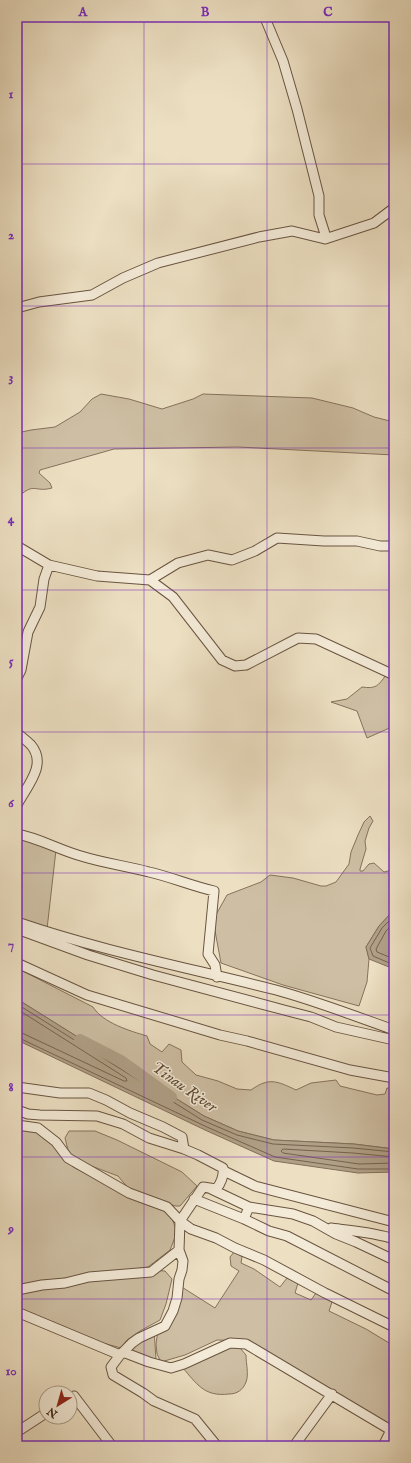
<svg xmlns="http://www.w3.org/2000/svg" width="411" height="1463" font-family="'IM FELL English',serif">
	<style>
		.green { fill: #cebfa4; stroke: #86725c }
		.water { fill: #b0a087; stroke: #826f59 }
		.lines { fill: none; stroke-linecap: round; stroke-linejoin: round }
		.shore { stroke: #76624e; stroke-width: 1 }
		.river { stroke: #b0a087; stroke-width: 12 }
		.minor-casing { stroke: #695440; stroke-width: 11 }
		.minor { stroke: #f3ead7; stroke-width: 9 }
		.grid { fill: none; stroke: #7b2cbf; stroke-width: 1; stroke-opacity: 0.55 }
		.labels { text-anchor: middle; stroke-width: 3; stroke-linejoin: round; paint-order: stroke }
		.water-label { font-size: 16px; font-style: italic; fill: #604a36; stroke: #f3ead7 }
		.neatline { fill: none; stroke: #7b2cbf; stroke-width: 1.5 }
		.grid-label { font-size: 13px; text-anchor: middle; font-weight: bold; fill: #7b2cbf }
	</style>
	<rect width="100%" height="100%" fill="#ecdfc2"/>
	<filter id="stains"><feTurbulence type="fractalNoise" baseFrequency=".005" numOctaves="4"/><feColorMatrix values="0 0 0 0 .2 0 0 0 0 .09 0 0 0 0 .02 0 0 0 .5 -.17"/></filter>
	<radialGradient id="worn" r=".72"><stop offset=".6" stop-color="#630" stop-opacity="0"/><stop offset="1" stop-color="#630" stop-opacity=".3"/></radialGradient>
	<path class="green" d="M101 394 129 399 162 409 193 399 203 394 312 398 353 408 374 417 394 422V455L238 447 114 449 40 470 39 473 50 483 52 488C34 493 35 481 17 498V433L31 430 55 427 80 412 92 399Z
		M386 675 394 677V726L367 738 357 711 331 702 347 699 362 687C376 689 378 686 386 675Z
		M370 816 373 821 369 828 365 841 366 849 360 869V871H363L369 864 374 863 384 872 392 870C395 858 383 849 394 839V910L379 926 366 947 369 959 367 982 359 1006 283 985 221 963 213 920 227 895 261 882 270 875 293 878 321 886H326L336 882 349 864 351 852 358 835 364 822Z
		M17 838 56 850 47 929 17 919Z
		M17 968 93 1007C103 1023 130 1031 147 1036L150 1044 162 1052 169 1044 181 1050 182 1062 196 1075 218 1081 237 1089 251 1090C269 1077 277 1081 296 1090L311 1083 336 1080 340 1086 377 1095 385 1094 387 1088 394 1089V1149L354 1144 274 1140 238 1131 204 1116 17 999Z
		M17 1130 38 1131 48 1139 73 1167 121 1192 170 1213 177 1232 170 1250 148 1267 17 1287Z
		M69 1131H95L117 1140 182 1172 197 1186 180 1206H176L153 1200 129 1189 118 1176 70 1158 65 1138Z
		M235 1251 242 1257 241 1263 254 1269 280 1287 287 1278 298 1283 295 1293 311 1300 316 1293 333 1299 329 1311 366 1329 394 1346V1428L248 1341 217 1340 185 1355 161 1362 157 1354 156 1344 158 1330 169 1313 177 1284 215 1308 239 1271 231 1266 230 1257Z
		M146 1270 165 1271 172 1279 166 1304 160 1320 140 1331 127 1340 121 1348 85 1338 17 1309V1296L27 1292Z
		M154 1329 156 1360 123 1350Z
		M215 1347 240 1348 246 1355C246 1363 249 1375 246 1382 243 1390 237 1394 229 1394 204 1397 197 1384 182 1367Z"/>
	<path class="water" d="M394 910V969L369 959 366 947 379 926Z
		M17 999 204 1116 238 1131 274 1140 354 1144 394 1149V1172L358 1173 274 1161 205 1130 17 1040Z"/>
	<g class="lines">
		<path class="shore" d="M394 916 382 928 370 948 373 956 394 965
			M394 923 386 931 376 949 377 952 394 959
			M17 1004 202 1120 237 1135 273 1144 353 1148 394 1152
			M17 1009 126 1078 127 1081H124L22 1033 17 1032
			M17 1037 207 1127 275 1157 358 1169H394
			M394 1157 353 1153 283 1149 281 1151 283 1153 359 1164 394 1163"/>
		<path class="river" d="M80 1040 121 1061 171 1097"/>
		<defs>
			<path id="minor" d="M265 18 283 61 297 109 319 196V215L325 234V239
				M17 308 39 302 92 295 123 278 158 263 259 237 292 231 325 239 374 223 394 208
				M17 546 49 565 97 576 150 580 178 563 208 555 232 560 255 551 277 538 324 541H357L380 546H394
				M150 580 173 597 222 660 235 666 246 665 298 638 316 639 394 675
				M17 678 21 670 28 632 40 607 44 579 49 565
				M17 733C22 737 27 741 31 745 48 765 26 787 17 805
				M17 834C39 838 59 850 81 856 103 863 127 866 149 872 171 877 192 886 214 891L208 954 215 965 217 977
				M17 922C102 951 189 968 276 990 316 1001 355 1016 394 1030
				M17 929 88 955 153 975 284 1010 311 1017 336 1027 394 1040
				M17 963 87 995 220 1035 247 1041 350 1070 394 1078
				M17 1087 60 1093H89L106 1100 130 1113 163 1127 182 1137 184 1149 198 1155 223 1168C224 1175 221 1184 216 1189L203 1187 180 1221 179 1250 151 1272 89 1277 65 1283 42 1285 17 1290
				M17 1110 28 1114 40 1115 97 1116 123 1124 149 1138 184 1149
				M17 1125 38 1128 56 1142 68 1158 129 1193 167 1207 180 1221 191 1229 216 1238 235 1248 264 1260 325 1293 394 1327
				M224 1171 255 1186 394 1222
				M211 1189 249 1207
				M194 1199 244 1219
				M331 1228C352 1231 373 1232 394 1239
				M394 1260 356 1242 336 1234 313 1221 293 1214 249 1207 244 1219 269 1231 287 1236 394 1291
				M17 1312 120 1355 111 1367 113 1375 143 1393 154 1401 195 1419 217 1446
				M123 1352 132 1343 139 1338 165 1326 173 1311 177 1298 179 1279 182 1270 183 1261 179 1250
				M120 1355 123 1352 149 1362 171 1368 184 1364 230 1343 246 1344 394 1432
				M70 1399 74 1396 112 1446
				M17 1432 46 1413
				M294 1446 332 1394
				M383 1446 391 1430"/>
		</defs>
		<use href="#minor" class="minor-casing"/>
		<use href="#minor" class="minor"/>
	</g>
	<path class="grid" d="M144 17V1446M267 17V1446M17 164H394M17 306H394M17 448H394M17 590H394M17 732H394M17 873H394M17 1015H394M17 1157H394M17 1299H394"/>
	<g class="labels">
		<g class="water-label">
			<text transform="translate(185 1086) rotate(35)" y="6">Tinau River</text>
		</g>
	</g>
	<rect width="411" height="1463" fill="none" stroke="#ecdfc2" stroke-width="44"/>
	<g transform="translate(58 1405) rotate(217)"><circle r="19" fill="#f3ead7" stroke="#aa9b89"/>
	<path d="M0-3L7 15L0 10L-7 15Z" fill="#8f2418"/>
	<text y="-6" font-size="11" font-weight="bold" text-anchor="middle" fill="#3d2514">N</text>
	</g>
	<rect x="22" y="22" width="367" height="1419" class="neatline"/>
	<g class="grid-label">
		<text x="83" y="16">A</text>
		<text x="205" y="16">B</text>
		<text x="328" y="16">C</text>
		<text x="11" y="98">1</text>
		<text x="11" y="239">2</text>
		<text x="11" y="381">3</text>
		<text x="11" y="523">4</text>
		<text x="11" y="665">5</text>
		<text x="11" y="807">6</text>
		<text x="11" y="949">7</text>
		<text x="11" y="1091">8</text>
		<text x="11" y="1233">9</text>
		<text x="11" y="1375">10</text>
	</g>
	<rect width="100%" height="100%" filter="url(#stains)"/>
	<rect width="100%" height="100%" fill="url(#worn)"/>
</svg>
